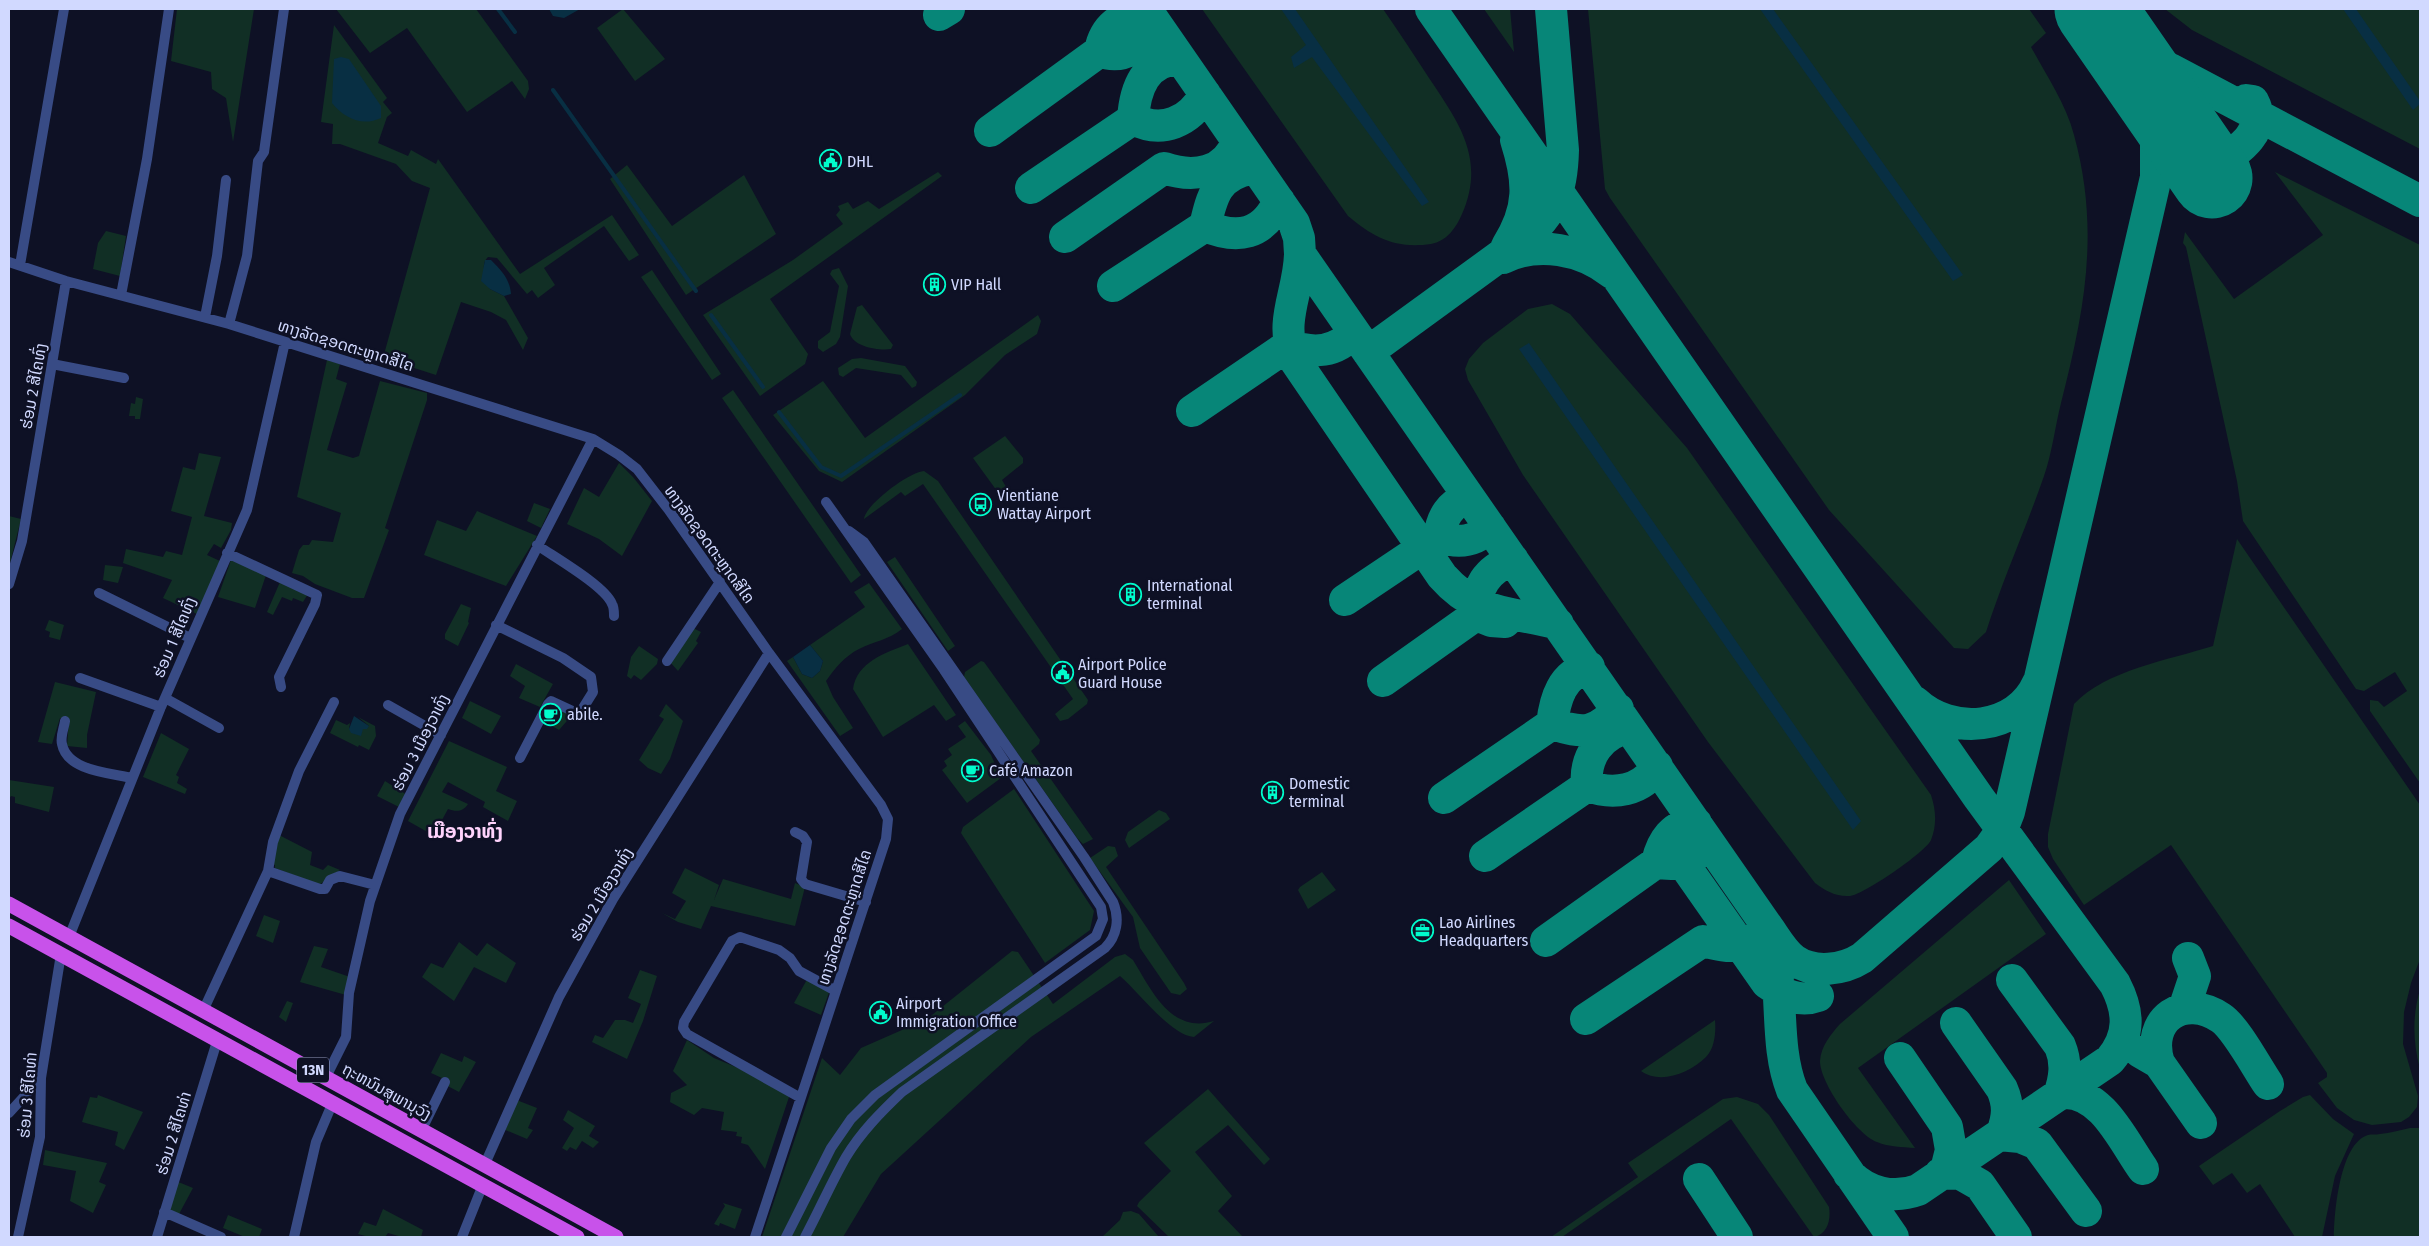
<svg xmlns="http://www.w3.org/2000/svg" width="2429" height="1246" font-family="'Fira Sans Condensed','Noto Sans Lao',sans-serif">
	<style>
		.green { fill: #112f25 }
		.water { fill: #082f43 }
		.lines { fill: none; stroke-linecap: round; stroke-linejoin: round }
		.stream { stroke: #082f43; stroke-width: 4 }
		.taxiway { stroke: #078678; stroke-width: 32 }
		.runway { stroke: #078678; stroke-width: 81 }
		.minor { stroke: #384b85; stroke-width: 10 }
		.tertiary { stroke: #384b85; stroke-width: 10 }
		.trunk { stroke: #c852ea; stroke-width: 15 }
		.labels { text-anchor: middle; stroke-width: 5; stroke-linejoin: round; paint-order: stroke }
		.shield { fill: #0e1125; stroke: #969dbe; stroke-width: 1 }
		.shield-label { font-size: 15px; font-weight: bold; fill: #d1d9ff }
		.poi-label { font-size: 16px; fill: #d1d9ff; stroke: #0e1125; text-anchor: start }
		.street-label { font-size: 16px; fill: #d1d9ff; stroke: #0e1125 }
		.quarter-label { font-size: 19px; font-weight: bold; fill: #ffd3fc; stroke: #0e1125 }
	</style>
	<rect width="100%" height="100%" fill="#0e1125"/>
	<path class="green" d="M177 9H254L233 142 226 98 212 89 211 72 171 61Z
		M336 9H476L528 81 529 89 525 99 512 81 467 112 407 28 370 53Z
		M623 9 665 59 635 81 597 28Z
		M1202 9H1383C1399 32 1414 55 1429 78 1459 123 1486 159 1462 214 1456 228 1447 241 1431 244 1396 249 1374 238 1348 216Z
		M1484 9H1510L1514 52Z
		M1588 9H2029L2046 33 2031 47C2046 75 2066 104 2074 135 2100 230 2085 309 2061 403 2055 427 2052 453 2044 476 2026 528 2003 579 1986 632L1968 649 1954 648 1829 510 1610 198 1605 189Z
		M2165 9H2420V149L2192 30Z
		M334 25 387 98 383 102 392 113 387 117 378 143 408 156 411 150 436 164 438 159 520 274 612 215 639 255 629 261 604 226 544 268 555 285 538 298 532 290 527 294 497 258 488 257C479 265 487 279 490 289L504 296 528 338 523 350 506 320 491 312 461 302 436 375 383 358 430 188 412 181 396 164 340 144H332L333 124 321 122Z
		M627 165 672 226 744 175 776 234 686 295 610 179Z
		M938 172 942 176 770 299 808 354 805 364 760 396 703 315 793 260 843 224 836 215 840 210 838 206 848 202 853 209 868 201 879 209Z
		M2275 172 2420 245V783L2370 711V700L2378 701 2384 707 2407 691 2395 672 2364 691 2356 689 2243 521 2237 481 2186 247 2183 243 2185 232 2234 299 2323 235Z
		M106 231 126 236 120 276 93 269 98 243Z
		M839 268 848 286 840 337 836 344 823 352 818 348V341L830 332 839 286 830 274 832 270Z
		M652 270 721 374 712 380 641 277Z
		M1552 304 1570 314 1687 448 1931 795C1936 810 1937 825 1931 840 1926 852 1863 895 1850 896 1836 897 1826 891 1815 883L1708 742 1523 475 1468 380 1465 369 1469 359 1483 343 1528 309Z
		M862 305 893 345 891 349C879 351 854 347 850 334L857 307Z
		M1038 315 1041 321 1037 334 1005 355 965 395 842 482 819 471 773 415 823 381 865 438Z
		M861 358 905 366 917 382 916 386 912 388 901 375 856 368 843 377 839 375 838 368 852 359Z
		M327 360 340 364 336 379 347 383 327 450 353 458 359 456 380 381 427 393V400L385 528 389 530 364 598H352L315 584 303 576 292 573 299 550 303 545H309L312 540 333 542 341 513 297 497Z
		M733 390 861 575 851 583 722 398Z
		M136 397 143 399 140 419H135V416H129L131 403 135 404Z
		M1005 436 1023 458V463L1002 480 1012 497 1005 502 973 458Z
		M199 453 221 457 204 516 232 523 231 530 221 548 214 544 207 555 220 561 197 614 163 598 172 580 123 563 126 549 163 557 166 551 182 555 192 517 171 511 183 467 195 470Z
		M619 463 633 477 652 501 622 556 599 539 567 524 584 488 599 497Z
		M924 471 938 481 1088 700 1087 704 1068 719 1060 721 1055 714 1073 699 923 484 905 496 901 492 864 519C865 505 909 472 924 471Z
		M534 503 550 509 541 528 527 521Z
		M477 511 537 536 506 586 424 555 437 520 466 531Z
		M9 516 21 519 9 567Z
		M2237 539 2420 805V959L2411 983 2404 1012 2403 1044 2418 1096 2417 1107 2409 1117 2401 1122 2372 1125 2354 1120 2337 1108 2318 1083 2327 1077V1073L2171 845 2084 905 2053 859 2048 847V834L2074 704C2106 670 2169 660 2213 646Z
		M895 557 955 646 948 651 887 562Z
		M231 560 266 575 255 608 218 597Z
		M105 565 123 567 118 583 103 580Z
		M280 582 308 594 303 602 293 598 292 601 282 597 273 615 267 612Z
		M869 583 902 629C888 640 875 641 859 649 845 656 835 668 826 681L833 697 853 728 840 736 787 661 793 657 802 674 812 678 820 671 823 661 810 645 865 607 854 592Z
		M461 604 471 608 468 622 469 623 458 646 445 639V634Z
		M49 620 64 625 60 640 49 637 50 632 45 630Z
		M693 628 701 632 696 641 698 643 678 671 670 662Z
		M908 644 956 715 946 721 934 705 883 737 853 689C857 662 885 653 908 644Z
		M639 646 658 659 657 664 641 680 634 675 631 679 627 676 631 657Z
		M981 661 984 662 1040 740 1039 744 1031 751 1093 839 1083 844 1077 838 964 677 965 672Z
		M516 664 553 684 540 707 519 698 525 686 510 676Z
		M55 682 96 692 87 735V748L67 746 69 719 60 718 52 744 38 742Z
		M470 701 501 716 491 734 462 718Z
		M666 704 683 721 670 759 661 774 648 768 639 760 664 719 659 716Z
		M561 709 573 714 559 730 552 726Z
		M358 717 375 726 376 736 369 750 359 745 358 747 330 733 336 720 347 725 350 723 349 729H363L369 726Z
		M965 721 991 755 1001 778 967 803 942 770 947 766 944 761 952 755 948 749 966 737 958 726Z
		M161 733 189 749 176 775 179 777 177 783 187 789 185 794 143 777Z
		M449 741 507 767 496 791 517 801 508 821 483 807 485 802 448 782 442 792 468 804C463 812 456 812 448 809L442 820 437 819 431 834 408 821Z
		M9 780 54 787 49 812 15 803V797L11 796 9 799Z
		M385 781 407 795 401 808 377 796Z
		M1014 789 1094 911 1090 930 1045 963 961 833 963 827Z
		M1159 810 1166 813 1170 819 1129 848 1125 840 1128 832Z
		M279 835 312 852 310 865 323 870 328 865 340 870 319 885 275 868V865L271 864Z
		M1108 846 1115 847 1118 856 1106 867 1184 983 1187 989 1180 995 1171 993 1140 948 1133 917 1090 858Z
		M685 868 719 885 714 900 723 879 791 899 795 883 805 887 795 926 711 906 701 929 678 922 662 913 675 919 686 901 672 893Z
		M1322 872 1336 890 1308 909 1298 890 1300 887Z
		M2009 880 2046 934 1858 1068 1915 1148C1902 1147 1889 1147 1877 1142 1856 1134 1820 1083 1820 1061 1821 1046 1831 1034 1840 1024Z
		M264 915 280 921 273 943 256 936Z
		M459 942 477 956 487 943 516 963 506 983 474 967 454 1001 422 977 431 963 443 968Z
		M314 946 328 949 321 967 350 977 346 995 300 982Z
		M1012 951 1018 952 1053 1004 1115 957 1125 954 1133 960C1152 991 1171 1034 1214 1021L1194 1037C1170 1035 1139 992 1120 976L1031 1037 881 1174 843 1237H762L822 1058 840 1075 861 1048 927 1019Z
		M640 970 657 976 643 1021 627 1059 592 1042 595 1035 603 1038 615 1020H625L633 1023 641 1004 628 998Z
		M810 974 831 987 821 1015 794 1003Z
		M2420 990V1069C2413 1042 2412 1017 2420 990Z
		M287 1001 293 1003 286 1022 279 1017Z
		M1715 1020C1716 1032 1715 1048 1706 1057 1690 1073 1660 1085 1641 1071Z
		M687 1040 714 1058 743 1070 790 1094 765 1169 748 1145 741 1143 742 1137 736 1136 737 1132 721 1130 724 1112 702 1108 694 1115 670 1102 671 1093 687 1085 673 1071Z
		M441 1053 462 1062 464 1056 476 1062 459 1092 440 1082 442 1078 431 1073Z
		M1208 1089 1270 1159 1264 1165 1228 1125 1195 1152 1232 1196 1218 1211 1243 1237H1169L1137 1206 1139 1202 1171 1171 1144 1143Z
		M98 1095 143 1112 124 1150 115 1145 118 1132 82 1122 90 1097 97 1098Z
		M2310 1095 2333 1119 2354 1134 2335 1176 2322 1237H2295L2260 1184 2247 1193 2232 1173 2213 1185 2199 1166 2280 1111 2303 1097Z
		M1737 1097 1758 1104 1769 1115 1829 1207C1831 1219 1828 1234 1814 1237L1731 1119 1562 1237H1551L1638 1177 1628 1163 1723 1099Z
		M514 1099 537 1108 528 1128 533 1130 527 1139 503 1129Z
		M568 1110 595 1126 589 1136 599 1142 593 1148 582 1141 576 1150 570 1147 567 1151 562 1148 574 1128 563 1120Z
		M2410 1128H2420V1237H2334C2334 1213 2340 1143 2368 1135 2371 1134 2376 1135 2380 1134 2390 1133 2400 1130 2410 1128Z
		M45 1150 107 1163 99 1182 106 1185 93 1213 70 1201 76 1171 43 1165Z
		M176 1181 193 1188 179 1214 168 1210Z
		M723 1203 742 1209 735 1229 720 1223 719 1226 714 1224 725 1206Z
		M383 1209 423 1230 421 1237H402L388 1233 385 1237H369L358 1234 364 1222 376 1226Z
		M1131 1211 1139 1214 1159 1237H1102L1120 1220 1123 1212Z
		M228 1215 262 1229 259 1237H245L223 1228Z"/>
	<path class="water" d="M549 9H580L564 18 553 16Z
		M1281 9H1295L1429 202 1422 206 1312 57 1294 68 1291 57 1306 45Z
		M1760 9H1773L1963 275 1953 281Z
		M2343 9H2356L2420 101V104L2413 110Z
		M341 57 349 59 381 106V118C362 127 344 118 332 103L334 59Z
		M485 260H491C501 270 510 279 511 294L504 296 490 289 481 281Z
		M1529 343 1861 821 1853 830 1519 349Z
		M810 645 823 661 820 671 812 678 802 674 793 657Z
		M354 716 369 726 367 729H363L361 736 351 733 349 729Z"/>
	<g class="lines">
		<path class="stream" d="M498 9 515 32
			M553 90 696 291
			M711 315 763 387
			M779 412 821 467 841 476 960 395"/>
		<path class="taxiway" d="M1146 9 1294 223 1299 238 1300 254 1767 926C1775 937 1783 952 1794 960 1814 974 1843 970 1862 958L1989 848 2002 830 2009 812 2156 177V137L2144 89 2099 16
			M1431 9 1979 798 2115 984C2129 1011 2131 1035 2110 1060L1918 1190C1893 1199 1868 1193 1849 1174
			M939 15 949 9
			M2117 33 2137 50 2170 69 2420 201
			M1100 51C1105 24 1122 18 1144 9
			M1133 119C1135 89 1145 60 1180 59
			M990 131 1100 51C1123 61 1145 45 1156 24
			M2207 171C2230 155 2271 135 2253 101L2246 100
			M1031 188 1133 119C1162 134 1190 122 1205 94
			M1205 226C1212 196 1217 175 1251 169
			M1065 237 1164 168C1193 178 1226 174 1237 141
			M1507 246C1531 208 1529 181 1516 140
			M1300 254C1299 293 1279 319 1294 359L1442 576C1478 617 1511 611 1558 624
			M1503 258C1538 241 1582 249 1612 273
			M1113 286 1205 226C1238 240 1263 235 1279 201
			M1368 352 1522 240C1554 213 1562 191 1563 150L1551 9
			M1192 411 1289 345C1313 354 1336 353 1354 332
			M1439 537C1442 516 1450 505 1468 496
			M1345 600 1439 537C1459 544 1475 542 1490 527
			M1476 615C1475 588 1487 569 1513 560
			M1383 681 1476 615 1491 621 1505 622
			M1915 702C1951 736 2017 731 2038 683
			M1552 724C1555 699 1562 674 1589 667
			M1587 786C1584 758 1600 733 1629 728
			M1444 798 1552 724C1584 734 1595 734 1618 709
			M1485 856 1587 786C1613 795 1642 792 1657 766
			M1657 862C1662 841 1673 824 1696 823
			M1683 863 1767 983C1783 994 1799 1003 1818 996
			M1769 933C1786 984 1773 1042 1792 1090L1893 1237
			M1546 941 1657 862C1675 867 1686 863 1699 851
			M2012 980 2060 1046C2067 1063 2065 1078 2059 1095
			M2184 1009 2195 976 2188 958
			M1586 1019 1703 941C1733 949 1746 950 1767 926
			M1956 1023 2002 1089C2009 1105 2008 1117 2002 1133
			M2140 1052 2159 1063 2201 1123
			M1900 1058 1947 1127 1951 1150 1946 1170
			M2159 1063C2145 1019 2184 993 2221 1018 2236 1028 2257 1068 2268 1084
			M2063 1093C2102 1091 2123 1141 2143 1169
			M1999 1135 2020 1137 2037 1144 2086 1211
			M1940 1174 1959 1173 1980 1185 2016 1237
			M1699 1179 1737 1237"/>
		<path class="runway" d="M2095 9 2212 178"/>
		<path class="minor" d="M9 262 66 281 229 324 593 439 619 455 637 469 668 509 769 653 881 805 888 819 886 839 755 1237
			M20 265 64 9
			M121 295 147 159 169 9
			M205 317 217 256 226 180
			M229 324 247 256 258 161 264 152 284 9
			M52 364 124 378
			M537 545C554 557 605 586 612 604 614 607 614 613 614 616
			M227 553 317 595 315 604 279 677 281 687
			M9 584 22 541 66 281
			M99 593 190 638
			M496 625 563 658 591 677 593 692 578 716
			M667 661 720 582
			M80 678 161 707
			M165 698 219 728
			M388 705 441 735
			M65 721C64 728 60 737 62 744 67 771 110 773 132 778
			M520 758 548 704 551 701 579 714
			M795 832 803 836 807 842 801 879 805 884 866 902
			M268 871 320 889H325L330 880 340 876 375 885
			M69 937 161 707 247 510 285 342
			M203 1011 268 871 273 842 299 771 334 702
			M326 1077 346 1037 349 993 370 901 400 814 593 439
			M799 1097 687 1034 683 1028 684 1022 732 941 740 937 779 950 790 958 799 971 836 991
			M9 1113 41 1078
			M422 1129 445 1082
			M485 1164 559 997 613 899 769 653
			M164 1212 221 1237
			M18 1237 40 1137 41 1078 61 954
			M157 1237 218 1038
			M294 1237 316 1142 333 1102
			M462 1237 482 1187"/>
		<path class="tertiary" d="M786 1237 831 1148 851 1119 875 1095 1096 936 1103 919 1101 907 944 670 826 502
			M805 1237C819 1211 831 1183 846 1157 861 1132 881 1112 902 1092L1105 948C1117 936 1120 919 1113 902L1084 857 864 542 849 531"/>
		<path class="trunk" d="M9 904 616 1237
			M9 926 577 1237"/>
	</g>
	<defs>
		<symbol id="civic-ring" viewBox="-11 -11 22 22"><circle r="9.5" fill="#0e1125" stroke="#00fccc" stroke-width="1.5"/><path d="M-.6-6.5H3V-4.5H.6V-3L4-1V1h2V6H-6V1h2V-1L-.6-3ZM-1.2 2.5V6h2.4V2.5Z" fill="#00fccc"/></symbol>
		<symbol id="building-ring" viewBox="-11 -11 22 22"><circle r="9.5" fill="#0e1125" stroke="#00fccc" stroke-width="1.5"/><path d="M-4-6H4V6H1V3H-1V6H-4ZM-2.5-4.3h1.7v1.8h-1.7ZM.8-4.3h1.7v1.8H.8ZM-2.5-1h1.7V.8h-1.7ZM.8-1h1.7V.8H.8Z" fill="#00fccc"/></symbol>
		<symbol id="bus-ring" viewBox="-11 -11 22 22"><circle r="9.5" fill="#0e1125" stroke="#00fccc" stroke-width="1.5"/><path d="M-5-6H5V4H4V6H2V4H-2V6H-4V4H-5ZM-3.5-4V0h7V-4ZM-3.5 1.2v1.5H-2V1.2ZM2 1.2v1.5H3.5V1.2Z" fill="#00fccc"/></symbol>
		<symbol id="cafe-ring" viewBox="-11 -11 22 22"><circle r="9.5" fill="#0e1125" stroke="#00fccc" stroke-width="1.5"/><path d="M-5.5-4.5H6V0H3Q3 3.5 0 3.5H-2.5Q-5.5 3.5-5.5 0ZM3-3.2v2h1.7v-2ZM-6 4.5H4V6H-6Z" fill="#00fccc"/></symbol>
		<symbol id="office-ring" viewBox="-11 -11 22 22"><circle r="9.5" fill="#0e1125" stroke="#00fccc" stroke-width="1.5"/><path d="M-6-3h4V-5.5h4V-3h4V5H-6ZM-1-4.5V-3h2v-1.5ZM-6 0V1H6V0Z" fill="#00fccc"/></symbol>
	</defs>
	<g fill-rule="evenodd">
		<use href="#civic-ring" x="818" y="148" width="25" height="25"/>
		<use href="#building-ring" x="922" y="272" width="25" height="25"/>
		<use href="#bus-ring" x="968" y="492" width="25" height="25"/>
		<use href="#building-ring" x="1118" y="582" width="25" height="25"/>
		<use href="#civic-ring" x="1050" y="660" width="25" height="25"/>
		<use href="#cafe-ring" x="538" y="702" width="25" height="25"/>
		<use href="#cafe-ring" x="960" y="758" width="25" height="25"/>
		<use href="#building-ring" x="1260" y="780" width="25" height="25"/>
		<use href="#office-ring" x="1410" y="918" width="25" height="25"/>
		<use href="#civic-ring" x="868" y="1000" width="25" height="25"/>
	</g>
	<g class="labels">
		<rect class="shield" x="297" y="1057.5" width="32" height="25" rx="4"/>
		<g class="shield-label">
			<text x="313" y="1075">13N</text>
		</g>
		<g class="poi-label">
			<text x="847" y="167">DHL</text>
			<text x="951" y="290">VIP Hall</text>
			<text x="997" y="501">Vientiane<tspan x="997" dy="18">Wattay Airport</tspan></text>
			<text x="1147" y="591">International<tspan x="1147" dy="18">terminal</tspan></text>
			<text x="1078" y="670">Airport Police<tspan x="1078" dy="18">Guard House</tspan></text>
			<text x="567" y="720">abile.</text>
			<text x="989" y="776">Café Amazon</text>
			<text x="1289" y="789">Domestic<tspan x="1289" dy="18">terminal</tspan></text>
			<text x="1439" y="928">Lao Airlines<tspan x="1439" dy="18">Headquarters</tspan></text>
			<text x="896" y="1009">Airport<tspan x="896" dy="18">Immigration Office</tspan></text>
		</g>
		<g class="street-label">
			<text transform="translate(346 345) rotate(17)" y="6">ທາງລັດຊອດຕະຫຼາດສີໄຄ</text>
			<text transform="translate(33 386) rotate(-80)" y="6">ຮ່ອມ 2 ສີໄຄທົ່ງ</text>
			<text transform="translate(710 544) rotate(54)" y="6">ທາງລັດຊອດຕະຫຼາດສີໄຄ</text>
			<text transform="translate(174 637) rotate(-67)" y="6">ຮ່ອມ 1 ສີໄຄທົ່ງ</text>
			<text transform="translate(420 742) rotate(-63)" y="6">ຮ່ອມ 3 ເມືອງວາທົ່ງ</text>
			<text transform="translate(601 894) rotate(-59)" y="6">ຮ່ອມ 2 ເມືອງວາທົ່ງ</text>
			<text transform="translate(844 917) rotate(-72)" y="6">ທາງລັດຊອດຕະຫຼາດສີໄຄ</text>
			<text transform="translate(387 1091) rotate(29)" y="6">ຖະຫນົນສຸພານຸວົງ</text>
			<text transform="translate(27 1095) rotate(-85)" y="6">ຮ່ອມ 3 ສີໄຄທ່າ</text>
			<text transform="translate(173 1133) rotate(-73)" y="6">ຮ່ອມ 2 ສີໄຄທ່າ</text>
		</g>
		<g class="quarter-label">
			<text x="465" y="838">ເມືອງວາທົ່ງ</text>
		</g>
	</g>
	<rect width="2429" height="1246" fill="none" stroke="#d1d9ff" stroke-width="20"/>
</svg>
